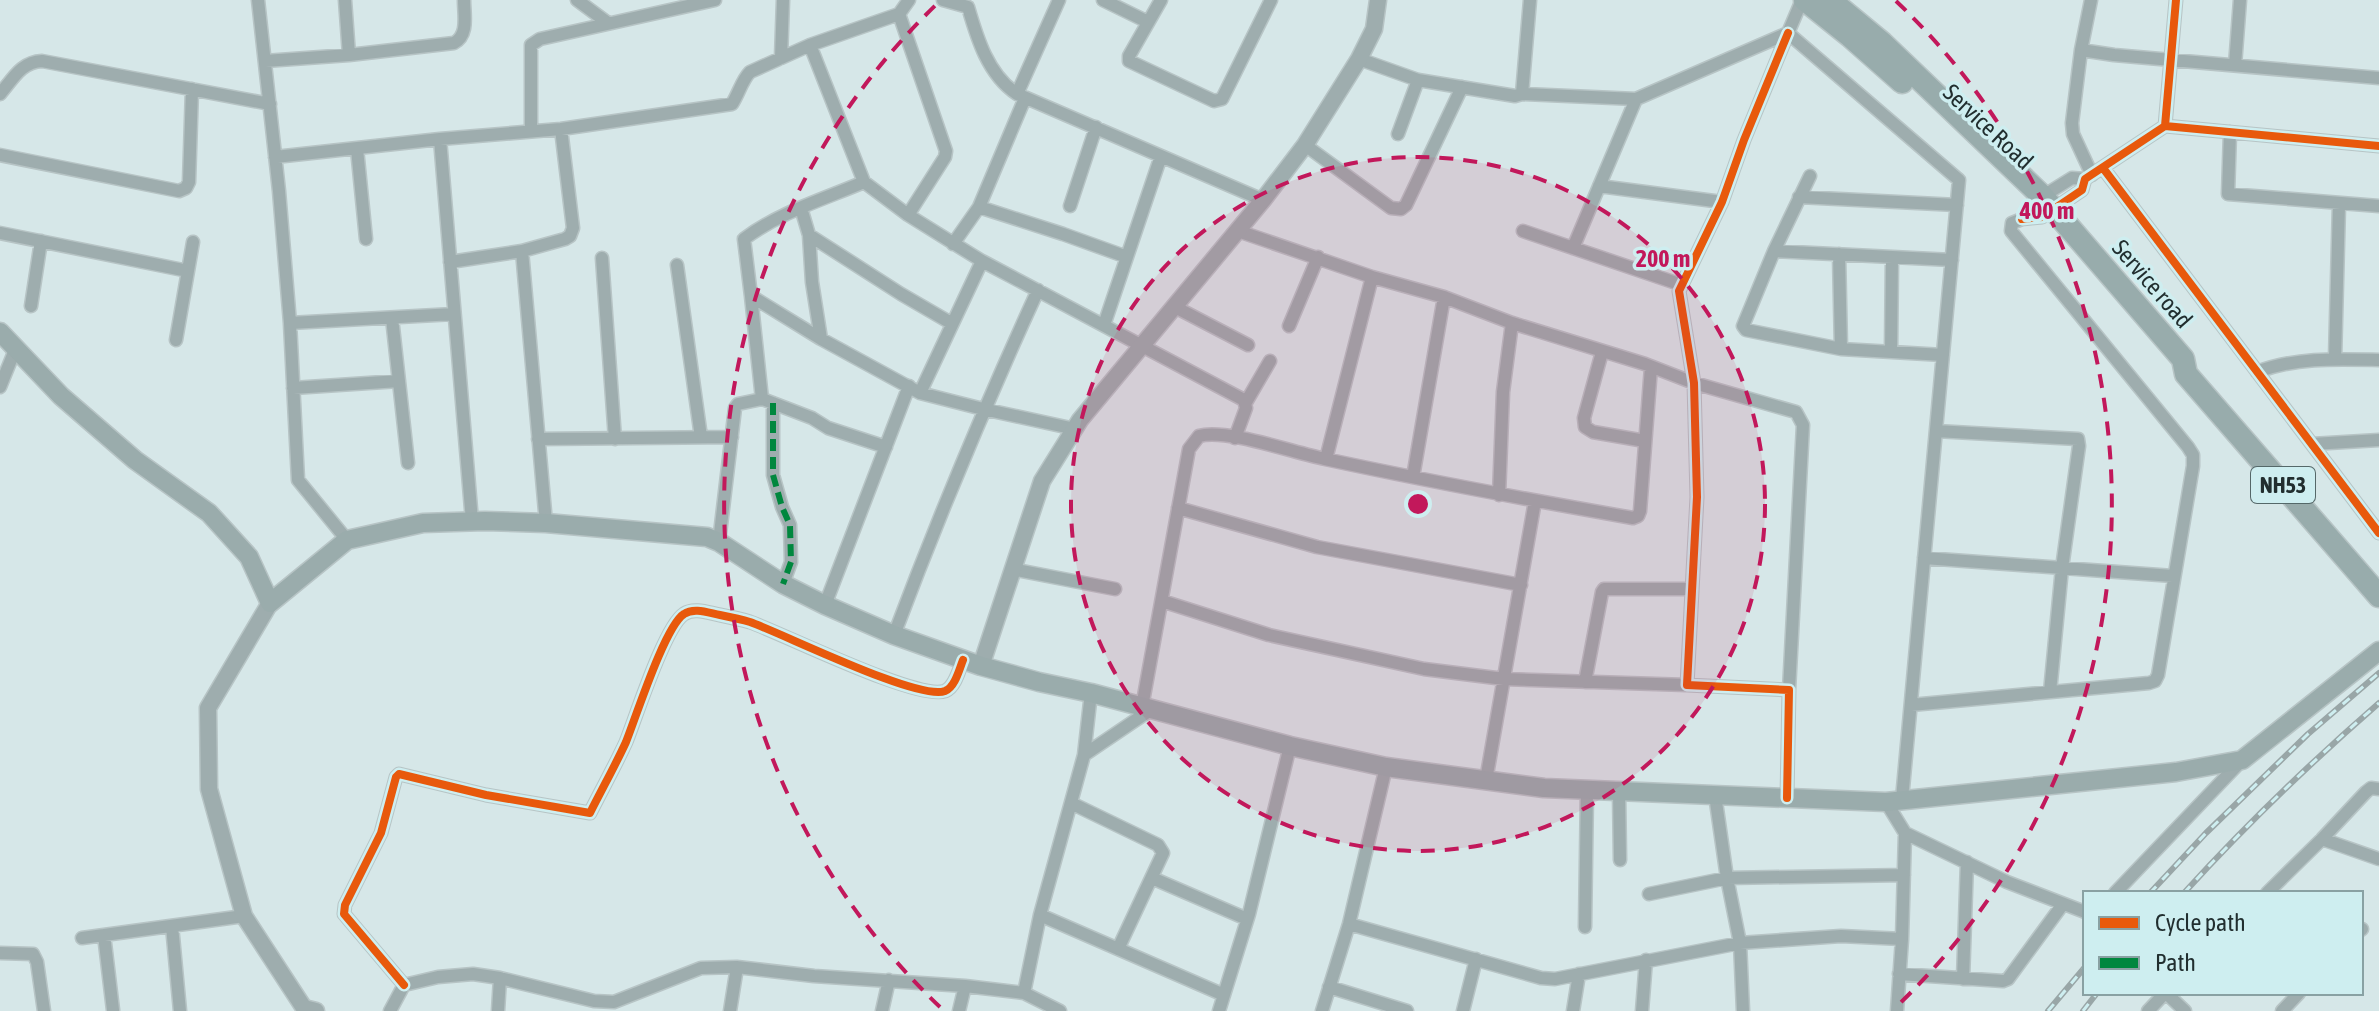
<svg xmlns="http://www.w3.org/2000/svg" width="2379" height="1011" font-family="'Asap Condensed',sans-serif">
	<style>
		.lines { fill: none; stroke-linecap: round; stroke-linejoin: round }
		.minor-casing { stroke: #b7c4c5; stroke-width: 15 }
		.tertiary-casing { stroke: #b7c4c5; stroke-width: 19 }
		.secondary-casing { stroke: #b7c4c5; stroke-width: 21 }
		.trunk-casing { stroke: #b7c4c5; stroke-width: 25 }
		.minor { stroke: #9eadae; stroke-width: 12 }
		.tertiary { stroke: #9eadae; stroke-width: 16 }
		.secondary { stroke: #9aacac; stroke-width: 18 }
		.trunk { stroke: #98acac; stroke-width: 22 }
		.rail-casing { stroke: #99a6a7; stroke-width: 6 }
		.rail { stroke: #ceeef0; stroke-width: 3; stroke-dasharray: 9; stroke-linecap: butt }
		.quiet { stroke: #00873e; stroke-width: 6; stroke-dasharray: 12 6; stroke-linecap: butt }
		.cycleway-casing { stroke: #ceeef0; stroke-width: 13 }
		.cycleway { stroke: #e8590c; stroke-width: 8 }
		.ring { fill: none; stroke: #c2185b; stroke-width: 4; stroke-dasharray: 14 10 }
		.labels { text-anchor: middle; stroke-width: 7; stroke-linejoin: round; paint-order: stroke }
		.shield { fill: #ceeef0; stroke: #556869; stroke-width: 2 }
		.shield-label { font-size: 22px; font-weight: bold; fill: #212e2f }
		.street-label { font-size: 24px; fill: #212e2f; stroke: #ceeef0 }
		.centre { fill: #c2185b; stroke: #ceeef0; stroke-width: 4 }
		.ring-label { font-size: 24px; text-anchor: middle; font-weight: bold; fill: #c2185b; stroke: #ceeef0; stroke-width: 7; stroke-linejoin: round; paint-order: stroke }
	</style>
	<rect width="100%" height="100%" fill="#d6e7e8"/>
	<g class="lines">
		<defs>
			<path id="minor" d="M258 0 279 191 290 323 298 480 347 540
				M345 0 349 55
				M577 0 608 23
				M943 0 968 7C977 38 988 75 1017 94L1263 200
				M1103 0 1148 22
				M1161 0 1129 56V61L1214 101 1222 99 1271 0
				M1530 0 1522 94 1636 99
				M1802 0 1788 33 1959 180 1902 799
				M2091 0 2081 50 2072 123 2073 134 2092 175
				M899 14 946 151 945 157 908 215
				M810 45 864 182 908 215 982 261 1244 400 1246 408 1235 438
				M2081 50 2114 55 2379 78
				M781 58 783 0
				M1359 59 1418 80 1515 96 1522 94
				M265 61 349 55 454 43C469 35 464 15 464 0
				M2235 65 2240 0
				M0 94C13 79 21 62 42 61L270 104
				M1017 94 1059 0
				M2165 126 2379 146
				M531 131V45L540 39 715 0
				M2230 132 2228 194 2379 206
				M1398 134 1418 80
				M440 139 472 521
				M1305 145 1391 208 1401 209 1406 205 1462 87
				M357 149 366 239
				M0 155 179 191 186 188 189 182 192 89
				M275 157 440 139 561 129 732 104C739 93 742 80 750 72L810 45 899 14 909 0
				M2103 168 2379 533
				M1810 176 1774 251 1743 326 1746 330 1841 349 1943 355
				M864 182C824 199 778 213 744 239L751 296 821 339 920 393 983 409 1075 429
				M1599 186 1722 202
				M1799 197 1957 205
				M1070 206 1096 127
				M979 207 1063 234 1127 257
				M801 208 809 235 901 294 951 323
				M2022 219 2032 203 2072 178 2085 179
				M1238 231 1372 277 1444 297 1512 323 1645 364 1694 383 1796 412 1803 425 1789 690
				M1523 231 1682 285
				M0 233 188 271
				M809 235 812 282 821 339
				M953 244 979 207 1025 98
				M1573 248 1636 99 1788 33
				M1774 251 1952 260
				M1839 254 1841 349
				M602 258 615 439
				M450 262 522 251
				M677 265 701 437
				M31 306 41 241
				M1175 307 1248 345
				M392 318 408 463
				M290 323 454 314
				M1104 325 1161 156
				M1289 326 1318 257
				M176 340 193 242
				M1602 352 1584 418 1585 427 1593 432 1645 441
				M1891 352 1892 257
				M2335 359 2339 204
				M2257 372C2296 357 2338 359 2379 360
				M0 387 15 350
				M293 388 399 381
				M920 393 982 261
				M765 400 812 418 828 428 886 447
				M773 403V475L782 507 790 525 791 562 783 584
				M1245 404 1270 361
				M1936 431 2078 439 2079 446 2062 568 2050 692
				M538 439 732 437
				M2312 444 2379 440
				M1326 459 1372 277
				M1413 477 1444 297
				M1499 495 1503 392 1512 323
				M1178 508 1317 547 1521 585
				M546 523 522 251 565 239 570 236 573 228 561 129
				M719 542 735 408 738 404 762 399 751 296
				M1924 558 2173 576
				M1012 569 1115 589
				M1162 601 1269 635 1424 669 1504 679 1687 685
				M825 605 909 386
				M894 635C938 518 986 403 1038 290
				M1585 682 1602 592 1604 589H1692
				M1911 705 2149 683 2155 681 2158 675 2193 466V455L2188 447 2011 231 2012 223 2022 219 2042 217 2082 190 2085 179 2165 126 2176 0
				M1142 707 1189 449 1199 436C1226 428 1294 453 1325 459 1427 481 1530 500 1633 518L1638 516 1640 511 1651 367
				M1084 755 1152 709
				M1486 780 1535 501
				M1619 791 1620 860
				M1715 795 1727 878 1740 943 1743 1011
				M1787 798 1789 690 1687 685 1697 497 1694 383 1679 291 1722 202 1744 140 1788 33
				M1886 802 1905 833 2007 882 2085 912
				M1071 803 1158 845 1163 853 1118 949
				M2322 839 2379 859
				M1152 878 1247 919
				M2115 893 2242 760
				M2267 893 2322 839 2366 792 2371 788 2379 789
				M1649 894 1727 878 1904 875
				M1040 915 1224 995
				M1349 924 1541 978 1555 979 1740 943 1841 936 1902 939
				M172 926 180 1011
				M1585 927 1587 789
				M2361 930 2362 929
				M104 935 113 1010
				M82 938 244 916
				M0 953 33 954 37 962 44 1011
				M1899 974 2003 981 2008 979 2063 904
				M1963 979 1967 862
				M404 985 344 914 345 905 381 833 396 777 399 774 486 795 590 813C602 789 615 766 626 742 636 717 665 626 684 614 694 607 709 613 720 615 730 617 740 619 750 622 784 634 918 701 945 691 955 687 959 670 963 660
				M1329 987 1407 1011
				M1024 993 1040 915 1084 755 1091 693
				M2166 993 2185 1011
				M390 1011 404 985 438 977 473 974 500 978 594 1001 614 1002 701 968 737 967 814 976 965 986 1024 993 1060 1011
				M498 1011 500 978
				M730 1011 737 967
				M882 1011 889 980
				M959 1011 965 986
				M1219 1011 1249 914 1290 746
				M1322 1011 1349 924 1386 767
				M1463 1011 1476 959
				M1573 1011 1579 974
				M1642 1011 1646 960
				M1897 1011 1902 939 1905 833
				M2148 1011 2165 993
				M2282 1011 2299 993"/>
			<path id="tertiary" d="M270 603 208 708 209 789 244 916 304 1008 316 1011
				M981 666 1042 481 1080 420 1263 200 1305 145 1359 59 1374 29 1378 0"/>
			<path id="secondary" d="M0 332 61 396 135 460 209 513 249 557 270 603 347 540 423 523 485 521 546 523 707 537 719 542 783 584 825 605 894 635 981 666 1039 682 1091 693 1290 746 1386 767 1544 788 1886 802 2176 772 2242 760 2379 651"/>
			<path id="trunk" d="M1805 0 1850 36 1902 82
				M1830 0 1882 43 2042 196 2183 359 2186 374 2379 596"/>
		</defs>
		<use href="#minor" class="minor-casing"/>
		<use href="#tertiary" class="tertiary-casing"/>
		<use href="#secondary" class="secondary-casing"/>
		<use href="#trunk" class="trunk-casing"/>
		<use href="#minor" class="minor"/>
		<use href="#tertiary" class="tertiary"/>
		<use href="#secondary" class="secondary"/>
		<use href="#trunk" class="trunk"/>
		<defs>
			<path id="rail" d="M2150 893 2206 833 2308 734 2379 673
				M2184 893C2245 826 2310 763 2379 703
				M2048 1011 2085 967
				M2083 1011 2097 993"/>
		</defs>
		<use href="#rail" class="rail-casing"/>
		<use href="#rail" class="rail"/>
		<path class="quiet" d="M773 403V475L782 507 790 525 791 562 783 584"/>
		<defs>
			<path id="cycleway" d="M2165 126 2379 146
				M2103 168 2379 533
				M2022 219 2042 217 2082 190 2085 179 2165 126 2176 0
				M1787 798 1789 690 1687 685 1697 497 1694 383 1679 291 1722 202 1744 140 1788 33
				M404 985 344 914 345 905 381 833 396 777 399 774 486 795 590 813C602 789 615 766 626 742 636 717 665 626 684 614 694 607 709 613 720 615 730 617 740 619 750 622 784 634 918 701 945 691 955 687 959 670 963 660"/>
		</defs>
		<use href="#cycleway" class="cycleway-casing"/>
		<use href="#cycleway" class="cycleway"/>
	</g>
	<circle cx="1418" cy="504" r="347" fill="#c2185b" fill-opacity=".12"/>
	<g class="ring">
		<circle cx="1418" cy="504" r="347"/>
		<path d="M940 1007A694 694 0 0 1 940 1M1896 1A694 694 0 0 1 1896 1007"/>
	</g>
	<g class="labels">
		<rect class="shield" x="2251" y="467" width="64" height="36" rx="6"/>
		<g class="shield-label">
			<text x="2283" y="493">NH53</text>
		</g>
		<g class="street-label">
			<text transform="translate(1988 127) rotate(43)" y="8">Service Road</text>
			<text transform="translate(2152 284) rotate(49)" y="8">Service road</text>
		</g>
	</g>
	<circle cx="1418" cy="504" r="12" class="centre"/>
	<g class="ring-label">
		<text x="2047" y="219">400 m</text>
		<text x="1663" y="267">200 m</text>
	</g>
	<rect x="2083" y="891" width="280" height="104" fill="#ceeef0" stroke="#89a1a3" stroke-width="2"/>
	<rect x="2099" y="917" width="40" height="12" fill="#e8590c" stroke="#89a1a3" stroke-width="2"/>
	<text x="2155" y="931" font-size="24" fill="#212e2f">Cycle path</text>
	<rect x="2099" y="957" width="40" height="12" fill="#00873e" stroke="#89a1a3" stroke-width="2"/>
	<text x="2155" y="971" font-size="24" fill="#212e2f">Path</text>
</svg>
